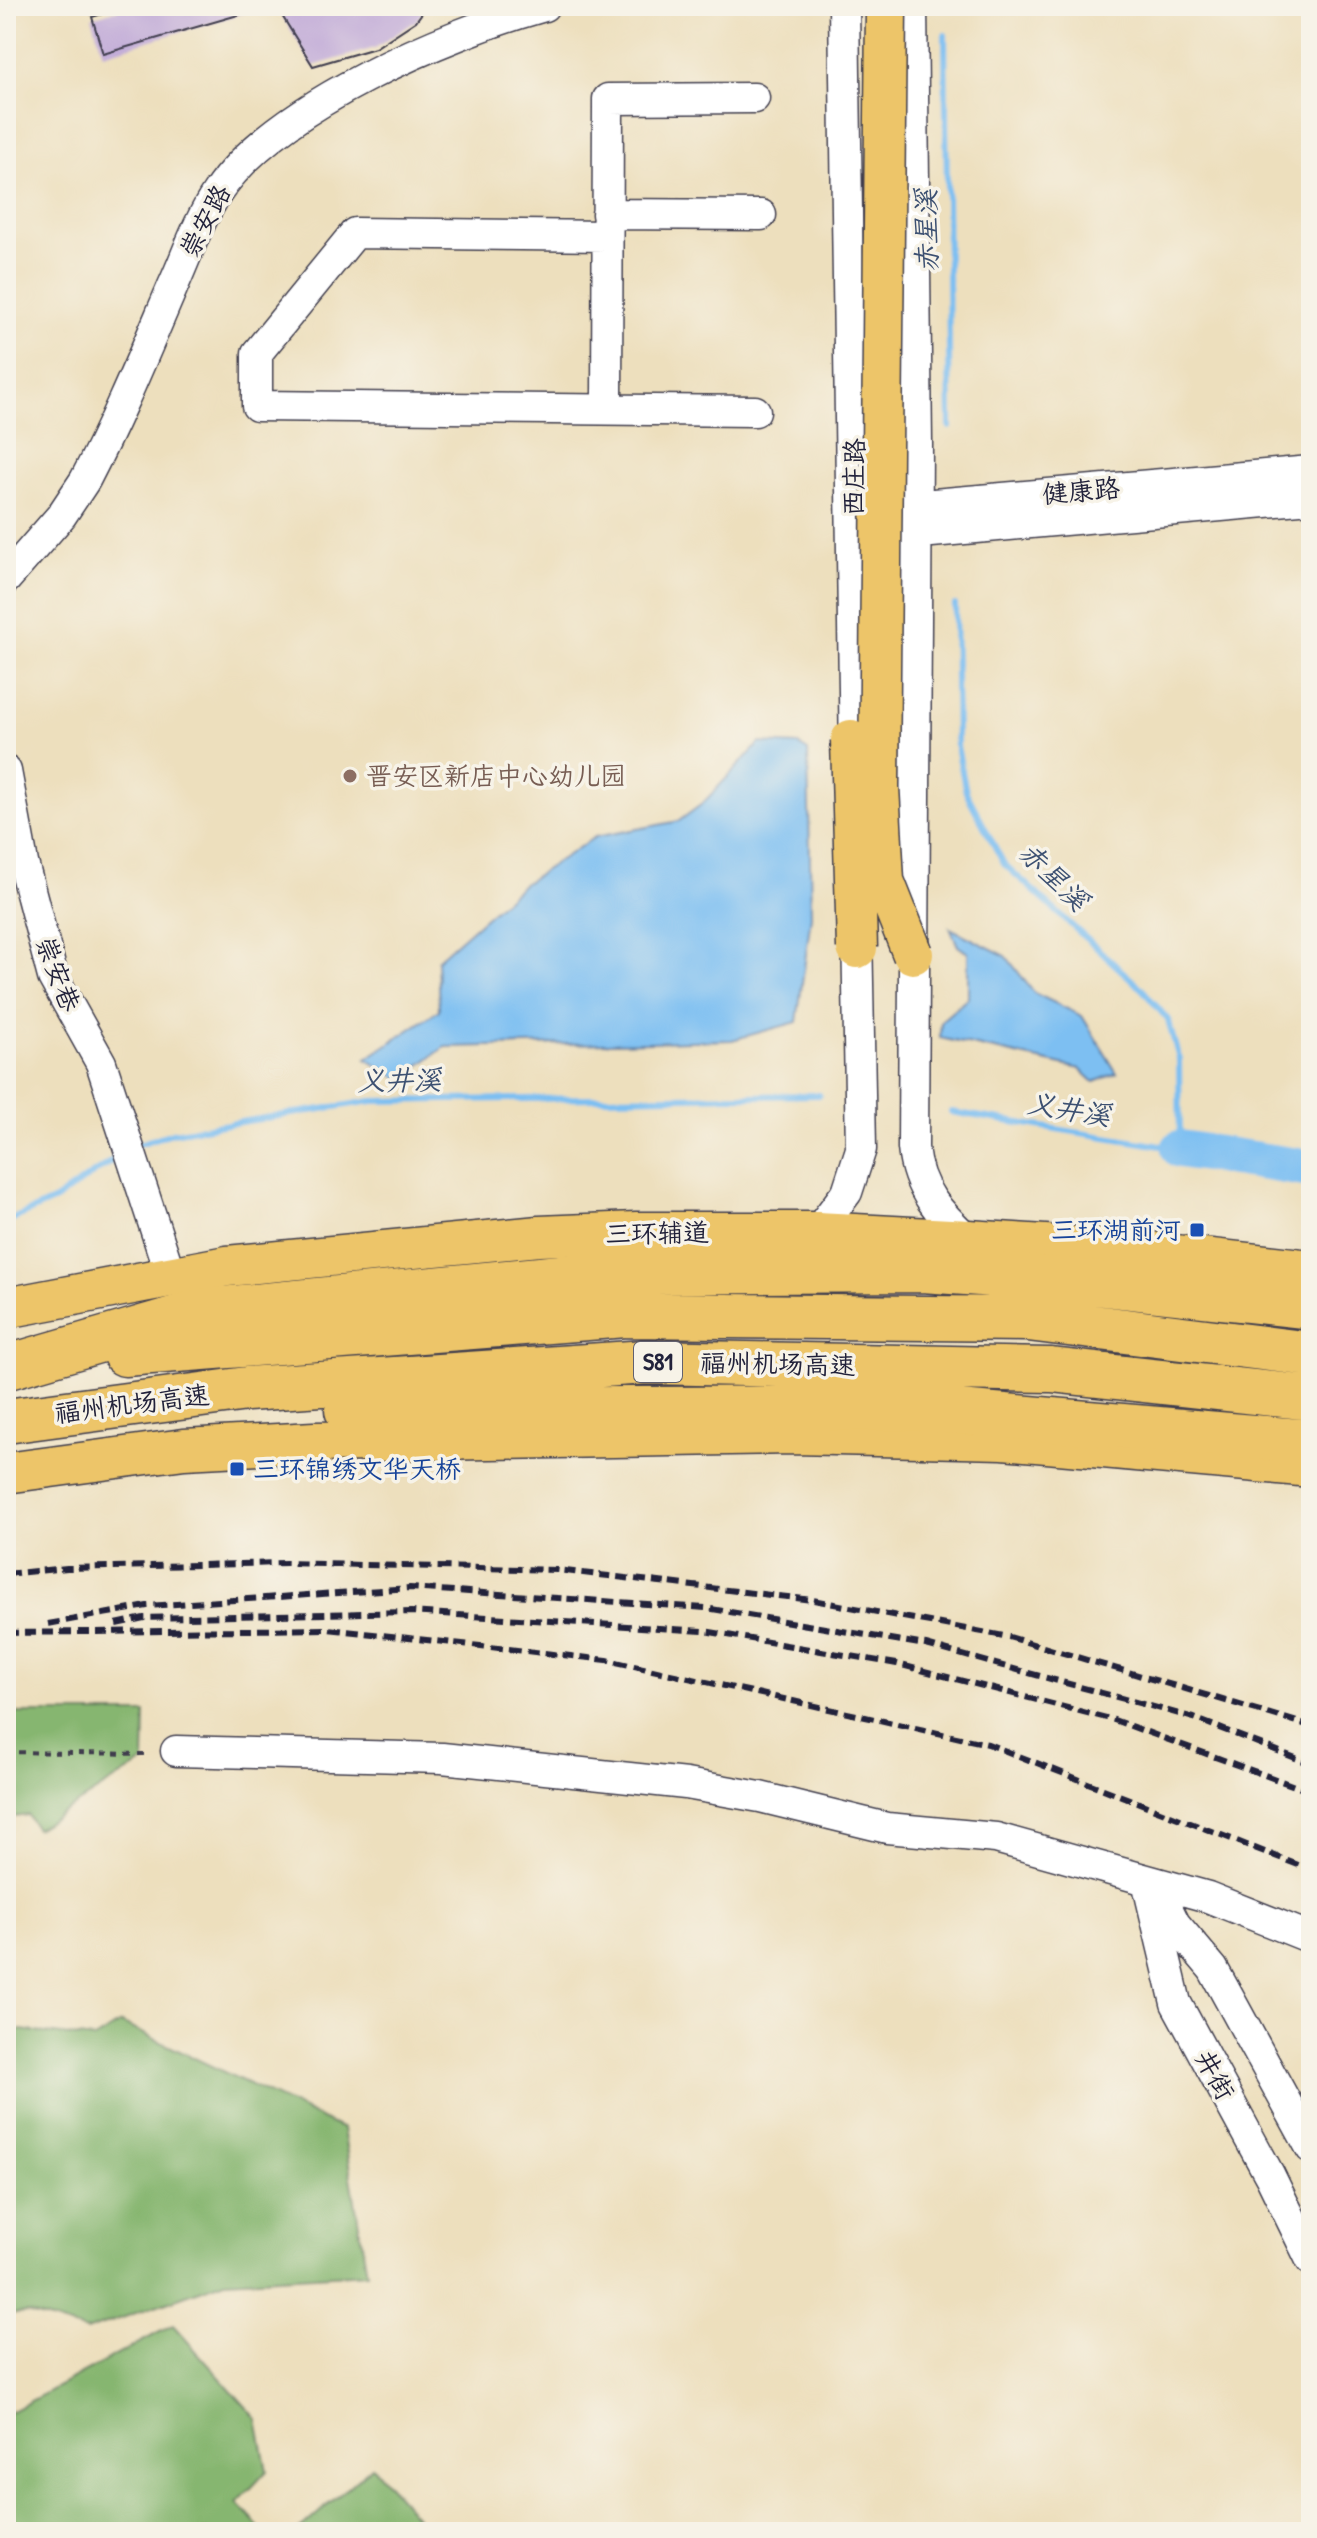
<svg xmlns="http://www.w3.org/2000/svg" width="1317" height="2538" font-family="'Patrick Hand','LXGW WenKai TC',sans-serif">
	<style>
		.forest { fill: #86b66f; stroke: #546c55; stroke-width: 2 }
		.water { fill: #7dbff2; stroke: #507096; stroke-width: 2 }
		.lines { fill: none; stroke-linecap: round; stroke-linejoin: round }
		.stream { stroke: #7dbff2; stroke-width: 6 }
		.river { stroke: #7dbff2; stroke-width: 38 }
		.building { fill: #bfa8d7 }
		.minor-casing { stroke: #403e4e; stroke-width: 33 }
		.major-casing { stroke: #403e4e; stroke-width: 43 }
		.highway-casing { stroke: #403e4e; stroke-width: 47 }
		.path { stroke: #403e4e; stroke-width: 4; stroke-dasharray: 6 6; stroke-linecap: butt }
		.minor { stroke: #fff; stroke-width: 30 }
		.major { stroke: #edc569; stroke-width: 40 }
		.highway { stroke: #edc569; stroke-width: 44 }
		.rail { stroke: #22223b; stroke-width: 6; stroke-dasharray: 12 6; stroke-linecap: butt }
		.major-bridge-casing { stroke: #403e4e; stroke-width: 43; stroke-linecap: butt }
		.major-bridge { stroke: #edc569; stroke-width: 40 }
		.education-dot { fill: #8d6e63; stroke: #f7f3e8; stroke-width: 3 }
		.transit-dot { fill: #1a4fb4; stroke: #f7f3e8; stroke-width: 3 }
		.labels { text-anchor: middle; stroke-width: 7; stroke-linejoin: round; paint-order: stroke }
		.shield { fill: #f7f3e8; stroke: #62616f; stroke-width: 2 }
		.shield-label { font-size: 24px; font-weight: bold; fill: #22223b }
		.street-label { font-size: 26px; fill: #22223b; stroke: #f7f3e8 }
		.education-label { font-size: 26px; fill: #785e54; stroke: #f7f3e8; text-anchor: start }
		.transit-label { font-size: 26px; fill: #164399; stroke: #f7f3e8; text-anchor: end }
		.water-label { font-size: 28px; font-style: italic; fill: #3d5172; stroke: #f7f3e8 }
	</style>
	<rect width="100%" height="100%" fill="#f7f3e8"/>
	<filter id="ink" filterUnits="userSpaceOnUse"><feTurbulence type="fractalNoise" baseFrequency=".0125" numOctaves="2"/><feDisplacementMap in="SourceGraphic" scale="16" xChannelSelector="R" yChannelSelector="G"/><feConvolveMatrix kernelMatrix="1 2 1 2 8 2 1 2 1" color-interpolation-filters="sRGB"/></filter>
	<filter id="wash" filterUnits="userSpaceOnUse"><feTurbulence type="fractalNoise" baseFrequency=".006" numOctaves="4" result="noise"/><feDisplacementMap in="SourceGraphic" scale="32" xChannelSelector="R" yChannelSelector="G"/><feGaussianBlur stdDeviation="1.8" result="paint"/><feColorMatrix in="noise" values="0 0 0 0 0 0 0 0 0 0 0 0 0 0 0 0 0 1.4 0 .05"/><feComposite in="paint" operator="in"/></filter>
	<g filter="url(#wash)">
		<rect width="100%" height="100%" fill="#eddfbd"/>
		<path class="forest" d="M6 1713H145L144 1762 36 1829 28 1815 6 1818Z
			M121 2023 343 2129 367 2273 225 2281 86 2331 27 2313 6 2315V2033L13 2029 94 2039Z
			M173 2325 257 2419 267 2471 237 2503 264 2532H6V2414Z
			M372 2466 429 2532H297Z"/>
		<path class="water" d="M760 743 798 745 808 751 811 916 797 1022 732 1040 445 1047 400 1079 366 1059 439 1010 437 960 522 885 595 837 679 821 702 804Z
			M950 928 1006 956 1034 993 1082 1016 1117 1073 1094 1082 1080 1069 940 1038 941 1021 968 998V953L958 946Z"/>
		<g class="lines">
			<path class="stream" d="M945 35 950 427
				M951 1112 1180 1149 1179 1059 1168 1020 1143 990 1004 864 966 792 957 746 955 605
				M136 1145 172 1133 372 1101 819 1095
				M6 1222 55 1200 123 1153"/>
			<path class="river" d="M1180 1149 1311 1169"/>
		</g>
		<g id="blocks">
			<path class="building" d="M129 6H252V11L103 54 92 17Z
				M276 6H427L416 21 375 48 313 66Z"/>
		</g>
	</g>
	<g filter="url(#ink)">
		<use href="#blocks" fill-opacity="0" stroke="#403e4e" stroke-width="2"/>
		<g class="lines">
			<defs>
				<path id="minor" d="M844 6 855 760
					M912 6 917 444 913 1148C917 1189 940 1215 969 1240
					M607 214 761 215
					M607 236 355 233 257 353V406L755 411
					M607 409 608 99 754 98
					M899 507 1311 471
					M898 535 1311 498
					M6 579 61 516 85 480C118 417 145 351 173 286 187 255 198 221 217 193 273 107 447 33 544 6
					M6 771 23 863 53 977 101 1063 171 1277
					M817 1232 847 1192 861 1149 857 928
					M176 1751 442 1758 686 1784 760 1797 887 1828 996 1838 1208 1897 1311 1938
					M1147 1881 1176 2003 1270 2176 1311 2260
					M1163 1900 1175 1924 1213 1969 1311 2148"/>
				<path id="major" d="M6 1308 227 1266 539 1236 636 1232H817L969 1240 1139 1251 1311 1270
					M6 1473 184 1449 314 1442 794 1434 1003 1439 1311 1467"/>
				<path id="highway" d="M125 1354 626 1315 1028 1319 1311 1354
					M8 1367 201 1311 614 1272 922 1270 1067 1280 1311 1307
					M347 1410 912 1408 1311 1442
					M6 1421 247 1389 646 1362 1051 1370 1311 1398"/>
			</defs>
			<use href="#minor" class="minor-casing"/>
			<use href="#major" class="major-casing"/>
			<use href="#highway" class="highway-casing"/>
			<path class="path" d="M6 1752 144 1754"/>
			<use href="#minor" class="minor"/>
			<use href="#major" class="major"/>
			<use href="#highway" class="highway"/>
			<path class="rail" d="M6 1574 67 1568 286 1563 557 1570 813 1600 1009 1637 1311 1726
				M48 1624 147 1606 410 1588 706 1608 926 1645 1194 1718 1311 1764
				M116 1624 144 1618 411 1612 704 1631 897 1664 1114 1720 1311 1792
				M6 1633 328 1629 607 1660 988 1744 1311 1870"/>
			<defs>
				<path id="major-bridge" d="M886 6 879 787 884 881 913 954
					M851 740 857 948"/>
			</defs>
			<use href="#major-bridge" class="major-bridge-casing"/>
			<use href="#major-bridge" class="major-bridge"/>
		</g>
	</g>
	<circle class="education-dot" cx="350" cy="776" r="8"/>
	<g class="transit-dot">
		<rect x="1189" y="1222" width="16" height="16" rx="4"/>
		<rect x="229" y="1461" width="16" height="16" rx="4"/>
	</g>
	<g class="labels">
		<rect class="shield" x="634" y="1342" width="48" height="40" rx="6"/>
		<g class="shield-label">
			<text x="658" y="1370">S81</text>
		</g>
		<g class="street-label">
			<text transform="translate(205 221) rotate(-62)" y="9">崇安路</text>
			<text transform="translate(854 477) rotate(-89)" y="9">西庄路</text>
			<text transform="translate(1081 491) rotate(-5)" y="9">健康路</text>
			<text transform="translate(58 974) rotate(69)" y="9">崇安巷</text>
			<text transform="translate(657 1233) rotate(-1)" y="9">三环辅道</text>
			<text transform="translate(778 1364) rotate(1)" y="9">福州机场高速</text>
			<text transform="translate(132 1404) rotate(-7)" y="9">福州机场高速</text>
			<text transform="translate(1215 2075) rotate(61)" y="9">井街</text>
		</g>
		<g class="education-label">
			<text x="366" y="785">晋安区新店中心幼儿园</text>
		</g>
		<g class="transit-label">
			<text x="1181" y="1239">三环湖前河</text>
			<text x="253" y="1478" text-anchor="start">三环锦绣文华天桥</text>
		</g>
		<g class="water-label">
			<text transform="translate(926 231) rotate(-91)" y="10">赤星溪</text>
			<text transform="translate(1054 876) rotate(44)" y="10">赤星溪</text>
			<text transform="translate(399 1080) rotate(-1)" y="10">义井溪</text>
			<text transform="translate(1069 1109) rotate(9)" y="10">义井溪</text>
		</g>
	</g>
	<rect width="1317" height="2538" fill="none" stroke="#f7f3e8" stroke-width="32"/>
</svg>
